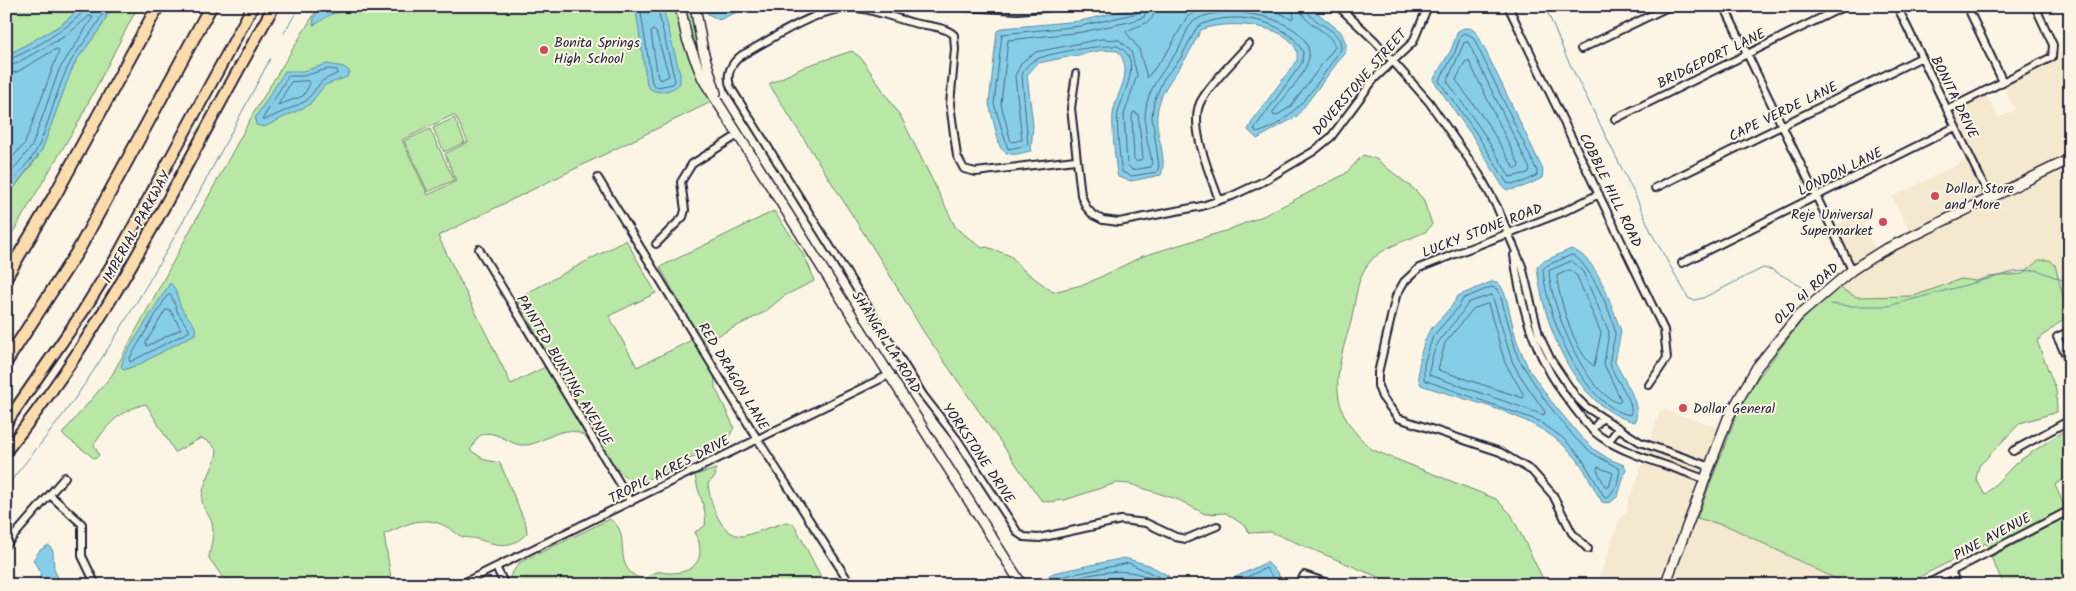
<svg xmlns="http://www.w3.org/2000/svg" width="2076" height="591" font-family="Kalam,sans-serif">
	<style>
		.built { fill: #f4e8ce }
		.green { fill: #b9e8a6; stroke: #6e8570; fill-rule: evenodd }
		.water { fill: #86cee7; stroke: #5e89a2 }
		.lines { fill: none; stroke-linecap: round; stroke-linejoin: round }
		.shore { stroke: #4a6780; stroke-width: 1 }
		.stream { stroke: #5e89a2; stroke-width: 1 }
		.street-casing { stroke: #22223b; stroke-width: 10 }
		.secondary-casing { stroke: #22223b; stroke-width: 12 }
		.primary-casing { stroke: #22223b; stroke-width: 14 }
		.highway-casing { stroke: #22223b; stroke-width: 15 }
		.street { stroke: #fcf5e5; stroke-width: 6 }
		.secondary { stroke: #fcf5e5; stroke-width: 9 }
		.primary { stroke: #fddcac; stroke-width: 10 }
		.highway { stroke: #fddcac; stroke-width: 11 }
		.poi-dot { fill: #d1495b; stroke: #fcf5e5; stroke-width: 2 }
		.labels { text-anchor: middle; stroke-width: 4; stroke-linejoin: round; paint-order: stroke }
		.poi-label { font-size: 14px; fill: #22223b; stroke: #fcf5e5; text-anchor: start }
		.street-label { font-size: 14px; fill: #22223b; stroke: #fcf5e5 }
	</style>
	<rect width="100%" height="100%" fill="#fcf5e5"/>
	<filter id="ink" filterUnits="userSpaceOnUse"><feTurbulence type="fractalNoise" baseFrequency=".02" numOctaves="2"/><feDisplacementMap in="SourceGraphic" scale="10" xChannelSelector="R" yChannelSelector="G"/><feConvolveMatrix kernelMatrix="1 2 1 2 8 2 1 2 1" color-interpolation-filters="sRGB"/></filter>
	<g filter="url(#ink)">
		<path class="built" d="M2060 52 2070 70V156L1847 270 1850 263 1832 228 1857 214 1875 249 1910 232 1892 197 1971 158 1945 106 1982 87 1998 118 2015 110 2000 78Z
			M2070 162V278L2060 287 2055 265 2040 260 2022 274 1989 277 1977 281H1961L1914 296 1856 297 1839 288 1842 280 1860 267Z
			M1661 409 1720 428 1662 585H1597L1620 518 1627 512 1629 495 1631 497Z
			M1726 429 1731 431 1697 518 1730 527 1838 580 1836 585H1668Z"/>
		<path class="green" d="M6 6H83L61 25 6 56Z
			M111 6H138L79 121 6 244V204L13 189 38 157 69 75 76 61 102 26Z
			M319 6H677L713 101 438 236 511 384 553 363 516 299 626 240 656 293 609 316 637 367 698 337 660 267 774 211C788 233 808 255 814 281L784 296 765 312 705 342 714 359 715 387 734 427 727 441 644 481C608 481 613 444 576 432 557 426 540 447 521 445 508 444 488 423 476 440 474 443 473 447 470 450L485 460 500 463 526 525 527 533C511 550 497 545 477 539 471 537 465 539 459 535 449 528 441 522 428 521 411 520 400 528 384 534L392 585H228L209 558C210 546 215 535 212 523 210 515 201 507 202 498 203 481 215 468 217 451L211 443 201 438 175 452 146 404C121 410 108 423 94 445L99 455 95 459 62 434 112 375 253 114ZM453 115 456 117 468 142 445 154 456 181 428 195 402 140Z
			M683 6H692L707 77 690 38Z
			M852 51 861 58 901 117 956 228 982 248 987 247 1011 256 1021 268 1053 292 1086 284 1143 256 1225 231 1263 216 1345 174 1363 155 1376 159 1415 190 1423 199 1432 224 1427 231C1407 241 1379 247 1366 267 1356 282 1355 305 1351 322 1335 374 1325 410 1373 450L1496 499 1511 514 1546 585H1397L1271 532 1249 533 1245 526 1226 513 1205 514 1179 500 1130 484 1116 483 1065 500 1048 502 1041 500 923 331 882 262 769 84 806 66Z
			M454 118 465 142 444 152 433 128Z
			M430 129 454 180 428 192 404 141Z
			M2039 260H2050L2055 265 2068 315 2037 341 2056 390 2057 412 2020 423 1979 466 1976 479 1985 495 2016 463 2062 432 2070 444V474L2055 485 2064 505 2070 503V513L1991 554 1986 543 1904 585H1848L1730 527 1697 518 1743 398 1799 324 1821 300 1838 287 1856 297 1914 296 1961 279 1976 281 1989 277 2022 274Z
			M716 469 715 477 708 483C710 503 720 537 744 536L786 522 794 524 825 585 514 584 510 576 519 563 610 519C612 521 616 524 618 527 628 544 613 570 644 580 648 578 652 573 657 572 661 571 664 573 668 573 697 574 707 557 695 532L705 526C708 508 697 493 695 475Z
			M2070 515V585H2004L1991 557Z"/>
		<path class="water" d="M83 6H111L102 26 76 61 70 74 42 150 13 189 6 204V56L61 25Z
			M322 6H376C364 15 348 10 335 13 326 15 321 23 313 25L314 17Z
			M641 6H661L663 8 680 74V83C673 92 653 96 647 85L636 11Z
			M707 6H751L719 20 708 14Z
			M1144 6H1309L1341 32 1346 44V51L1297 116 1257 139 1248 130 1253 120 1297 60C1302 23 1224 19 1201 30 1195 40 1191 51 1184 61 1172 79 1159 92 1157 115 1155 135 1168 157 1161 175L1131 181 1118 177C1115 165 1112 126 1113 114 1116 91 1135 74 1118 51L1103 50 1038 63 1027 75 1033 125 1031 151C1019 153 1009 159 1000 147L989 104 997 31 1003 28 1080 21Z
			M1464 28H1470L1477 33 1543 170 1542 178C1531 184 1520 189 1507 190L1503 187 1473 137 1433 80 1451 50 1458 31Z
			M327 64 344 67 350 72 347 77 325 85 309 105 264 127 256 125 255 118 285 71H303Z
			M1571 249C1598 257 1611 306 1621 331 1619 342 1617 351 1615 362 1623 379 1642 403 1635 422 1574 408 1543 323 1537 267L1542 262Z
			M1491 282H1497L1501 286 1506 297 1516 339 1528 368 1551 401 1580 436 1595 450 1609 459 1624 465 1626 469 1618 496 1610 503 1602 502C1593 488 1587 472 1577 459 1538 413 1475 404 1421 385 1414 375 1423 341 1429 332 1438 319 1451 310 1458 296Z
			M170 283C178 289 177 301 182 309 186 317 198 324 195 334L140 364 124 370 121 366 124 357Z
			M49 545 53 551 54 569 61 585H38L41 573 33 560 40 550Z
			M1124 558 1149 565 1169 576 1167 579 1169 585H1042L1040 582 1053 573Z
			M1267 562 1277 572 1284 585H1219Z"/>
		<g class="lines">
			<path class="shore" d="M643 6 641 13 652 83 657 87 673 84 675 81 657 6
				M1142 6 1138 13 1081 26 1002 34 994 104 1008 149 1028 145 1022 76C1024 68 1029 62 1037 59 1053 52 1100 45 1117 46 1145 58 1122 95 1118 113 1116 122 1120 163 1122 172L1131 176 1157 172 1159 166 1152 117 1154 101 1164 78 1180 59 1197 27C1227 9 1287 18 1303 52L1302 63 1254 129 1257 133C1296 122 1319 80 1341 49 1343 27 1308 25 1306 6
				M1148 6 1144 17 1133 21 1082 32 1008 40 1001 104 1011 142 1022 140 1015 76 1022 62 1036 52 1101 39 1119 40 1131 51 1137 75 1124 115 1127 164 1132 170 1151 167C1153 161 1150 152 1148 145 1145 130 1143 111 1149 96 1156 77 1169 65 1179 48 1184 40 1186 28 1193 22 1217 1 1312 16 1309 56 1308 72 1283 98 1273 112V115L1276 116 1290 107 1335 47C1330 29 1301 25 1300 6
				M1155 6C1155 27 1138 23 1126 32L1139 49 1147 78 1168 51 1187 17 1200 10 1217 6
				M1251 6 1278 12 1291 19 1294 17 1292 6
				M653 30 656 32 669 76 661 80 658 78 651 33Z
				M1465 33 1473 37 1537 171V175C1529 180 1516 186 1507 183L1477 134 1439 81 1455 52 1461 35Z
				M1468 42 1530 169 1528 173 1510 177 1482 131 1447 81 1464 43Z
				M6 60C20 58 84 20 86 6
				M1469 61 1519 165 1518 168H1514L1489 126 1456 80 1465 62Z
				M6 66 13 65 67 35 89 16 93 17 59 70 32 146 6 179
				M328 69 337 70 338 73 322 81 306 101 265 120H262L288 76H303Z
				M6 74 17 72 56 49 59 51 25 143 6 165
				M308 81 310 84 303 96 278 105 291 82Z
				M1134 112 1138 114 1143 158 1137 162 1134 159 1132 117Z
				M6 195C11 176 28 167 36 151 49 126 54 97 66 71 76 48 97 30 106 6
				M1572 255C1587 259 1615 318 1615 333 1615 342 1609 355 1610 363 1612 377 1637 402 1630 415 1581 406 1546 313 1543 269L1546 266Z
				M1572 261 1583 272 1609 332 1604 364 1621 400 1619 403C1584 392 1551 306 1549 271Z
				M1570 270 1577 276 1601 333 1594 366C1576 356 1558 297 1557 276Z
				M1492 287 1497 289 1501 298 1518 358 1547 403 1576 439 1592 453 1620 469 1617 485 1608 498H1605L1581 457 1563 438 1539 421 1424 380V364L1433 336 1457 309 1463 299Z
				M171 295 178 313 190 331 130 362 129 359 167 296Z
				M1492 295 1512 361 1519 374 1545 412 1544 415 1429 375C1432 337 1451 332 1468 303Z
				M1488 304 1505 363 1524 395 1523 398 1438 370 1445 343 1473 309Z
				M166 310H170L181 329 147 346 146 343Z
				M1598 467 1613 473 1609 487 1605 486 1597 470Z
				M1046 585 1055 578 1129 563 1161 578 1165 585
				M1055 585C1084 575 1134 560 1158 585
				M1087 585 1123 577 1145 585
				M1230 585 1266 568 1278 585"/>
			<path class="stream" d="M1545 6 1565 54 1636 197 1652 234 1689 299 1695 300 1703 298 1763 268 1773 270 1809 291
				M284 33 300 6
				M1830 304 1848 306H1888L2014 272 2037 270 2067 282
				M6 487C28 459 51 432 71 404 147 295 208 176 270 59"/>
			<defs>
				<path id="street" d="M815 6 820 15
					M945 6 1018 10 1066 6
					M1338 6 1375 41 1429 102 1479 174 1497 207 1522 266 1539 335 1551 360 1576 397 1586 407 1640 442 1708 466
					M1508 6 1664 330 1667 358 1649 385
					M1724 6 1852 270
					M1897 6 1990 198
					M1967 6 2003 82
					M1581 49 1670 6
					M1076 74 1071 108 1081 195 1086 207 1093 215 1103 220 1119 222 1202 206 1232 196 1262 182 1314 151 1331 137 1375 78 1413 42 1428 6
					M1947 110 2052 57 2053 45 2035 6
					M1615 119 1845 6
					M1075 160 976 172 964 169 957 156 950 104 955 49 954 35C945 26 925 26 914 23 897 19 875 10 858 8 822 4 774 38 742 55 731 63 725 75 731 88L923 395 957 439 1018 533 1024 537 1039 538 1121 520 1146 523 1176 537 1186 539 1217 526
					M598 178 753 432 851 585
					M1655 188 1922 57
					M1219 200C1211 176 1189 128 1200 103 1208 86 1236 59 1249 44
					M656 244 683 217 685 210 681 182 692 164 738 135
					M479 249 631 502
					M1514 255C1522 315 1537 362 1575 409 1583 419 1590 430 1601 437 1629 456 1672 466 1704 479
					M1682 263 1955 127
					M2070 331 2057 337 2070 363
					M1592 430 1602 418
					M1608 442 1618 429
					M2013 451 2070 420
					M50 495 82 524V556L96 585
					M6 545 65 477
					M1588 549 1572 533 1553 495 1532 471 1500 452 1398 418 1382 397 1378 386V373L1396 296 1404 282 1419 268 1563 212 1599 194
					M496 567 505 585
					M1951 572 1958 585
					M459 585 891 374
					M1299 585 1304 575 1334 585
					M1925 585 2070 510"/>
				<path id="secondary" d="M680 6 687 39 703 79 1022 585
					M695 6 703 51 716 93
					M1665 585 1728 418 1757 367 1798 316 1852 270 1882 251 2070 159"/>
				<path id="primary" d="M6 423 82 313 118 255 253 6
					M6 451C116 316 188 156 274 6"/>
				<path id="highway" d="M6 277 55 195 158 6
					M6 362 79 249 211 6"/>
			</defs>
			<use href="#street" class="street-casing"/>
			<use href="#secondary" class="secondary-casing"/>
			<use href="#primary" class="primary-casing"/>
			<use href="#highway" class="highway-casing"/>
			<use href="#street" class="street"/>
			<use href="#secondary" class="secondary"/>
			<use href="#primary" class="primary"/>
			<use href="#highway" class="highway"/>
		</g>
	</g>
	<g class="poi-dot">
		<circle cx="544" cy="50" r="5"/>
		<circle cx="1935" cy="196" r="5"/>
		<circle cx="1883" cy="222" r="5"/>
		<circle cx="1683" cy="408" r="5"/>
	</g>
	<g class="labels">
		<g class="poi-label">
			<text x="554" y="47">Bonita Springs<tspan x="554" dy="16">High School</tspan></text>
			<text x="1945" y="193">Dollar Store<tspan x="1945" dy="16">and More</tspan></text>
			<text x="1873" y="219" text-anchor="end">Reje Universal<tspan x="1873" dy="16">Supermarket</tspan></text>
			<text x="1693" y="413">Dollar General</text>
		</g>
		<g class="street-label">
			<text transform="translate(1711 58) rotate(-26)" y="5">BRIDGEPORT LANE</text>
			<text transform="translate(1359 82) rotate(-49)" y="5">DOVERSTONE STREET</text>
			<text transform="translate(1955 97) rotate(64)" y="5">BONITA DRIVE</text>
			<text transform="translate(1783 111) rotate(-26)" y="5">CAPE VERDE LANE</text>
			<text transform="translate(1840 171) rotate(-26)" y="5">LONDON LANE</text>
			<text transform="translate(1611 190) rotate(64)" y="5">COBBLE HILL ROAD</text>
			<text transform="translate(136 227) rotate(-61)" y="5">IMPERIAL PARKWAY</text>
			<text transform="translate(1482 230) rotate(-21)" y="5">LUCKY STONE ROAD</text>
			<text transform="translate(1806 293) rotate(-43)" y="5">OLD 41 ROAD</text>
			<text transform="translate(887 342) rotate(58)" y="5">SHANGRI LA ROAD</text>
			<text transform="translate(565 370) rotate(59)" y="5">PAINTED BUNTING AVENUE</text>
			<text transform="translate(734 376) rotate(59)" y="5">RED DRAGON LANE</text>
			<text transform="translate(979 453) rotate(56)" y="5">YORKSTONE DRIVE</text>
			<text transform="translate(669 469) rotate(-27)" y="5">TROPIC ACRES DRIVE</text>
			<text transform="translate(1992 536) rotate(-28)" y="5">PINE AVENUE</text>
		</g>
	</g>
	<rect width="2076" height="591" fill="none" stroke="#fcf5e5" stroke-width="25"/>
	<rect x="12" y="12" width="2051" height="566" fill="none" stroke="#22223b" stroke-width="2" filter="url(#ink)"/>
</svg>
